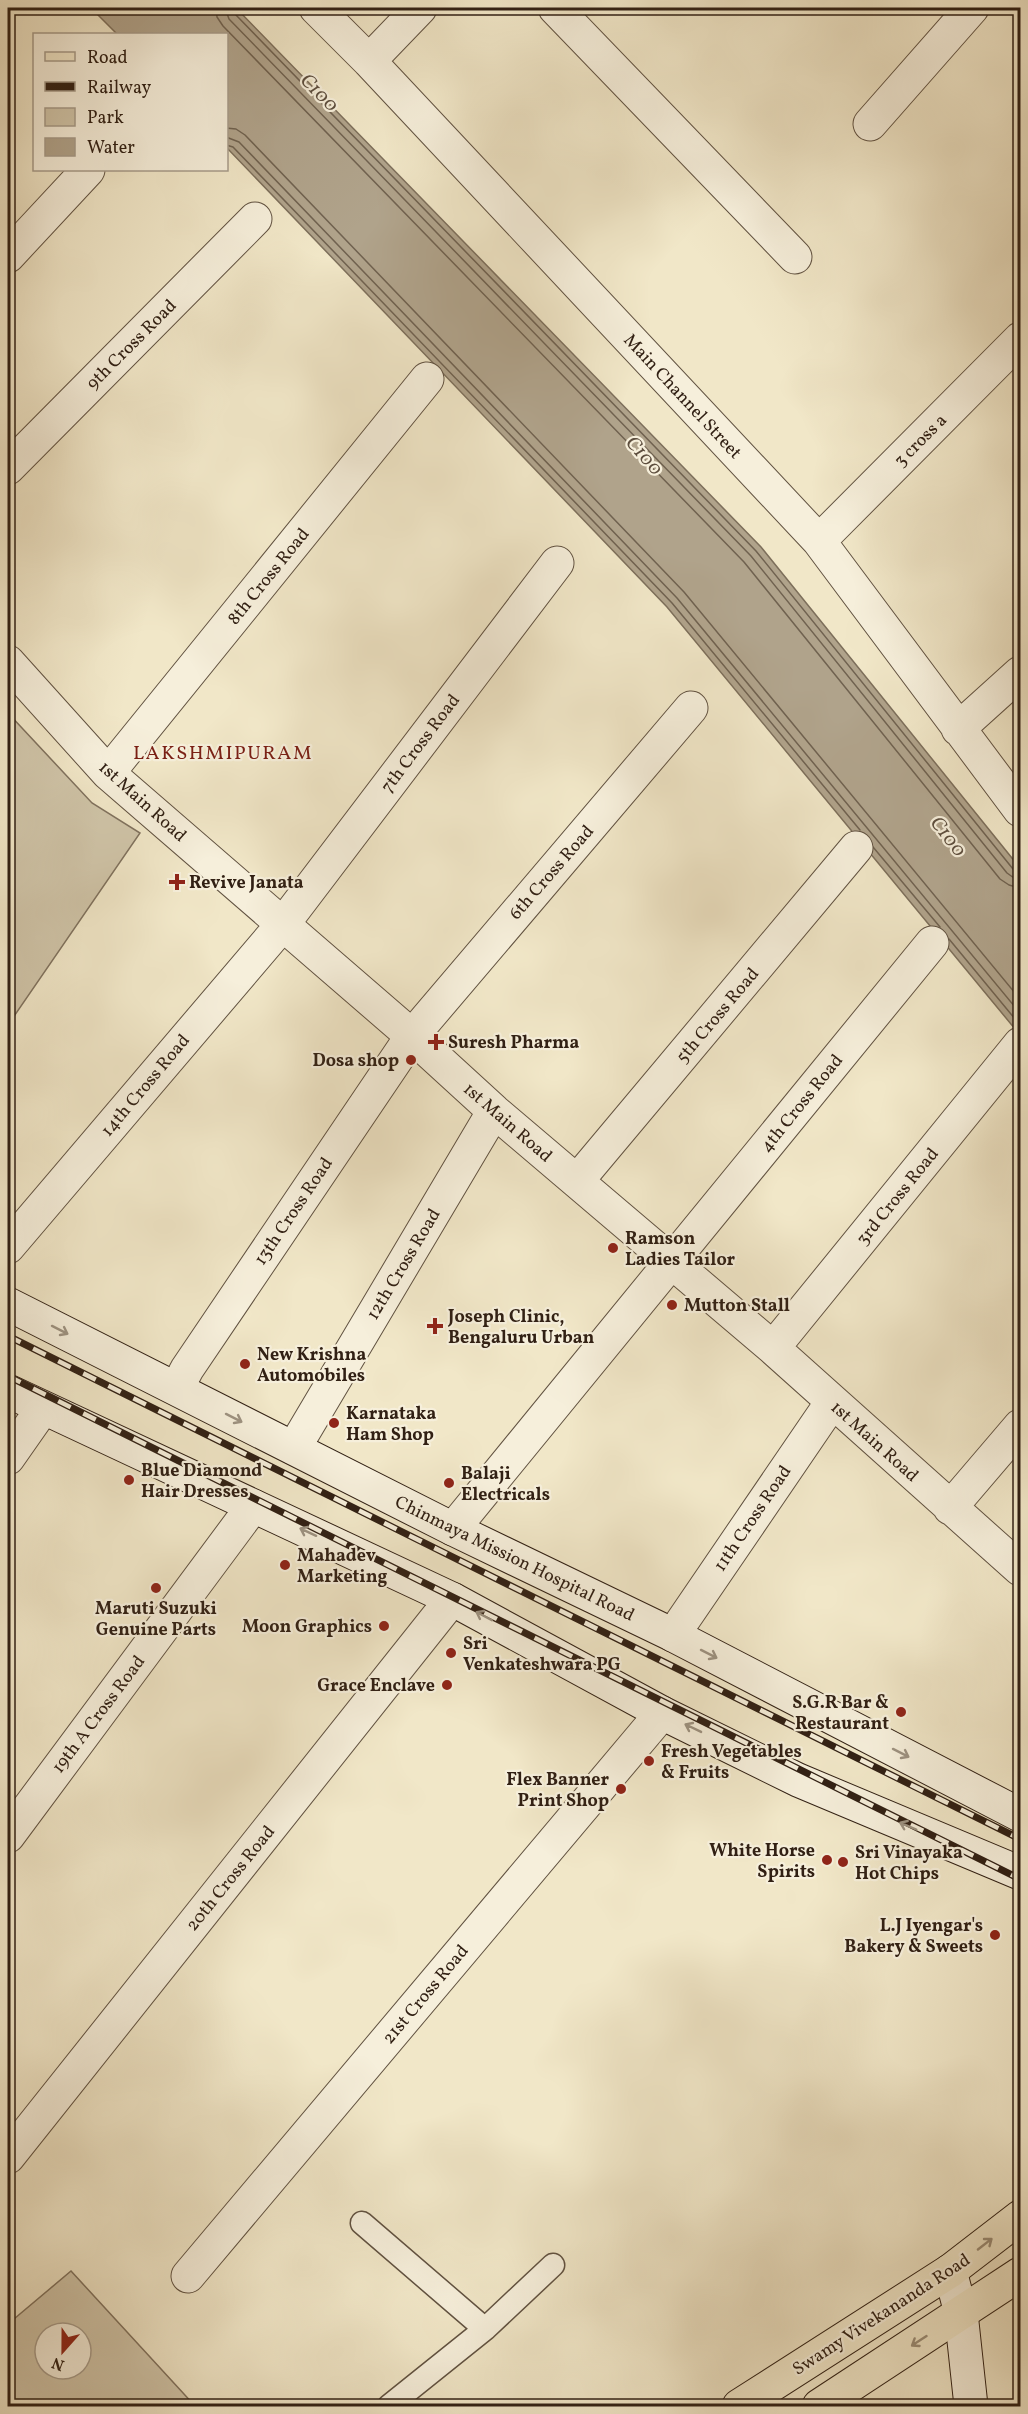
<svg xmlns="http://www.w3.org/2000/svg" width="1028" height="2414" font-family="Vollkorn,serif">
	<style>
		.green { fill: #d0c5a9; stroke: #80725e; stroke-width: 1.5; fill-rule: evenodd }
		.water { fill: #b0a38b; stroke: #7d6f5b; stroke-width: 1.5 }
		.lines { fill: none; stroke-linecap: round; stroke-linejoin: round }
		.shore { stroke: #706250; stroke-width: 1.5 }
		.service-casing { stroke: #615241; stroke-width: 25 }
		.minor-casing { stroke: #615241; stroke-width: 35 }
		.secondary-casing { stroke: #312014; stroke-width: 35 }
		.primary-casing { stroke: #312014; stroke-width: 35 }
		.service { stroke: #f6efdb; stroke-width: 22 }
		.minor { stroke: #f6efdb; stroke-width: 33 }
		.secondary { stroke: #f6efdb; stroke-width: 33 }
		.primary { stroke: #f1e7c8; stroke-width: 33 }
		.rail-casing { stroke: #312014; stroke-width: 7 }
		.rail { stroke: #f6efdb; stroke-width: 4.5; stroke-dasharray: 14; stroke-linecap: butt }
		.oneway { stroke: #9d9281 }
		.oneway2 { stroke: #9b8d77 }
		.poi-dot { fill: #8f2418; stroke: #f6efdb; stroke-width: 2 }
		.labels { text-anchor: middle; stroke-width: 4.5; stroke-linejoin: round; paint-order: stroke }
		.street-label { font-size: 18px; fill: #312014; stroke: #f6efdb }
		.poi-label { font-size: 18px; font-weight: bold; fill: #312014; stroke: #f6efdb; text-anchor: start }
		.water-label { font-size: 20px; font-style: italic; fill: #5d4e3e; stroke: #f6efdb }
		.neighbourhood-label { font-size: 20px; letter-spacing: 1.5px; fill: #7a1f14; stroke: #f6efdb }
	</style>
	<rect width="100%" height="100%" fill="#f1e7c8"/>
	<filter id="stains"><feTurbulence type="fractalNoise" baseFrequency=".00333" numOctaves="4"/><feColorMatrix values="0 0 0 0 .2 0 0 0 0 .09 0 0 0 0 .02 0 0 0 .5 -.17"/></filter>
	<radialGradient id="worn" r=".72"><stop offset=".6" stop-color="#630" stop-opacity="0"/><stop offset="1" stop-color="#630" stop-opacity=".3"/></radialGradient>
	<path class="green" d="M8 713 92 803 140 833 8 1025Z
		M71 2271 195 2406H8V2324ZM45 2333H81V2369H45Z"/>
	<path class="water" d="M91 8H236L761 547 1020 868V1035L667 607 227 148 226 34H117Z"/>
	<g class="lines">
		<path class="shore" d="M216 8 217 17 223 26 744 562 1000 879 1009 885 1020 888
			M225 8 229 19 751 556 1007 873 1014 878 1020 879
			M233 8 235 14 756 551 1013 869 1020 871
			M226 128 236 129 245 135 684 592 1020 999
			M226 137 239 142 677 598 1020 1013
			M226 145 233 147 672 603 860 830
			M873 847 940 927
			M949 939 1020 1025"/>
		<defs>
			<path id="service" d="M362 2223 485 2329 389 2406
				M485 2329 553 2265"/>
			<path id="minor" d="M316 8 369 61 819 541 1020 810
				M555 8 795 257
				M369 61 420 8
				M870 124 972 8
				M8 256 88 170
				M8 468 255 219
				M819 541 1020 339
				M8 662 108 773 412 1036 494 1111 773 1348 1020 1569
				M958 729 1020 673
				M108 773 427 379
				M577 1181 856 848
				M8 1247 283 924 557 563
				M773 1348 1020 1044
				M177 1388 187 1369 412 1036 691 708
				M294 1448 494 1111
				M8 1458 43 1408
				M950 1508 1020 1426
				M453 1529 932 943
				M673 1635 832 1402
				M8 1836 253 1506
				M8 2157 452 1599
				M188 2276 662 1713"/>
			<path id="secondary" d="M8 1304 453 1529 673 1635 1020 1815
				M8 1391 452 1599 662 1713 798 1780 1020 1873
				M950 2271 961 2313 971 2406"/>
			<path id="primary" d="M739 2406 950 2271 1020 2217
				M819 2406 1020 2274"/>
		</defs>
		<use href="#service" class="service-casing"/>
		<use href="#minor" class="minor-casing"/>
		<use href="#secondary" class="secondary-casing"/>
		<use href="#primary" class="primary-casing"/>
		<use href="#service" class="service"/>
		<use href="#minor" class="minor"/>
		<use href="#secondary" class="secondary"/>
		<use href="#primary" class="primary"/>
		<defs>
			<path id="rail" d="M8 1336 1020 1839
				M8 1376 1020 1879"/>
		</defs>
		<use href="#rail" class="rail-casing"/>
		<use href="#rail" class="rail"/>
	</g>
	<defs><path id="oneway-shaft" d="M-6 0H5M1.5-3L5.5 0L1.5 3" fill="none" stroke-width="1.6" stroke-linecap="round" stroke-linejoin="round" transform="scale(1.5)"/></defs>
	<g class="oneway">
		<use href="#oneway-shaft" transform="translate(60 1330) rotate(27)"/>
		<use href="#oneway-shaft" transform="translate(234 1418) rotate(27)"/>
		<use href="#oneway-shaft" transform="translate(308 1532) rotate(-155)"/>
		<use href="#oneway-shaft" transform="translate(484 1616) rotate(-152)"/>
		<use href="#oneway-shaft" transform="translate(709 1654) rotate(27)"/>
		<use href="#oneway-shaft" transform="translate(693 1728) rotate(-154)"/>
		<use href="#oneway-shaft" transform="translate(901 1753) rotate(27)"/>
		<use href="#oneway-shaft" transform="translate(908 1826) rotate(-157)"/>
	</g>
	<g class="oneway2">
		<use href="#oneway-shaft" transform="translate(985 2244) rotate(-38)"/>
		<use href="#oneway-shaft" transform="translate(919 2341) rotate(147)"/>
	</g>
	<g class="poi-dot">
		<path d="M174 873h6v6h6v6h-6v6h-6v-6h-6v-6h6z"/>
		<path d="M433 1033h6v6h6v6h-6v6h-6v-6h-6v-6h6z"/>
		<circle cx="411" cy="1060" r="6"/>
		<circle cx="613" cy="1248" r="6"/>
		<circle cx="672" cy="1305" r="6"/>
		<path d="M432 1317h6v6h6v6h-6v6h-6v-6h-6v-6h6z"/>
		<circle cx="245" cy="1364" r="6"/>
		<circle cx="334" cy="1423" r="6"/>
		<circle cx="129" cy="1480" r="6"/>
		<circle cx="449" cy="1483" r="6"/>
		<circle cx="285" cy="1565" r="6"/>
		<circle cx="156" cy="1588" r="6"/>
		<circle cx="384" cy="1626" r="6"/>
		<circle cx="451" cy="1653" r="6"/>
		<circle cx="447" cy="1685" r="6"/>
		<circle cx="901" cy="1712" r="6"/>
		<circle cx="649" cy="1761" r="6"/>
		<circle cx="621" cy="1789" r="6"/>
		<circle cx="827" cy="1860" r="6"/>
		<circle cx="843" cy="1862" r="6"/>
		<circle cx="995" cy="1935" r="6"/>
	</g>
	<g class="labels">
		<g class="street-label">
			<text transform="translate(131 344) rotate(-45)" y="6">9th Cross Road</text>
			<text transform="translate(683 396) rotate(47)" y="6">Main Channel Street</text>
			<text transform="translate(920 440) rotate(-45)" y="6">3 cross a</text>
			<text transform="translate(268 576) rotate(-51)" y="6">8th Cross Road</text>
			<text transform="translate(420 743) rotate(-53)" y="6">7th Cross Road</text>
			<text transform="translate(143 801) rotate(42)" y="6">1st Main Road</text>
			<text transform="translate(551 872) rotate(-49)" y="6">6th Cross Road</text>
			<text transform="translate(717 1015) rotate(-50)" y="6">5th Cross Road</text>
			<text transform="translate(145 1085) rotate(-50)" y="6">14th Cross Road</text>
			<text transform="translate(801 1103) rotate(-51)" y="6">4th Cross Road</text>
			<text transform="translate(508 1122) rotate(41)" y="6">1st Main Road</text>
			<text transform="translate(897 1196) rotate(-51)" y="6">3rd Cross Road</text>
			<text transform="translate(293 1211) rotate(-56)" y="6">13th Cross Road</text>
			<text transform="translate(403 1264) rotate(-59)" y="6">12th Cross Road</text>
			<text transform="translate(875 1441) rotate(42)" y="6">1st Main Road</text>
			<text transform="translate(752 1518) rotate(-56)" y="6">11th Cross Road</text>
			<text transform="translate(515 1558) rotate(26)" y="6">Chinmaya Mission Hospital Road</text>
			<text transform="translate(98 1714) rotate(-53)" y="6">19th A Cross Road</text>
			<text transform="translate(230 1878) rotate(-51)" y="6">20th Cross Road</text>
			<text transform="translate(425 1994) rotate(-50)" y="6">21st Cross Road</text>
			<text transform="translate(881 2314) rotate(-33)" y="6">Swamy Vivekananda Road</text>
		</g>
		<g class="poi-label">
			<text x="189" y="888">Revive Janata</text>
			<text x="448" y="1048">Suresh Pharma</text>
			<text x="399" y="1066" text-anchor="end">Dosa shop</text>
			<text x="625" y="1244">Ramson<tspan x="625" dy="21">Ladies Tailor</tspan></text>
			<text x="684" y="1311">Mutton Stall</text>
			<text x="448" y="1322">Joseph Clinic,<tspan x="448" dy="21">Bengaluru Urban</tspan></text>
			<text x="257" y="1360">New Krishna<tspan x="257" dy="21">Automobiles</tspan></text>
			<text x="346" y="1419">Karnataka<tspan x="346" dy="21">Ham Shop</tspan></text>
			<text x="141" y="1476">Blue Diamond<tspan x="141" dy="21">Hair Dresses</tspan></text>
			<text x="461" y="1479">Balaji<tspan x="461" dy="21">Electricals</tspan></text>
			<text x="297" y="1561">Mahadev<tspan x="297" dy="21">Marketing</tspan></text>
			<text x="156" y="1614" text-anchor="middle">Maruti Suzuki<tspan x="156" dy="21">Genuine Parts</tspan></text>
			<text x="372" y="1632" text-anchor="end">Moon Graphics</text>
			<text x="463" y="1649">Sri<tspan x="463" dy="21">Venkateshwara PG</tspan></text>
			<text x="435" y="1691" text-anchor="end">Grace Enclave</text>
			<text x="889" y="1708" text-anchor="end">S.G.R Bar &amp;<tspan x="889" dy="21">Restaurant</tspan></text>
			<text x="661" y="1757">Fresh Vegetables<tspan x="661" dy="21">&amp; Fruits</tspan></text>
			<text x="609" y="1785" text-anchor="end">Flex Banner<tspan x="609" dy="21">Print Shop</tspan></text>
			<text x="815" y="1856" text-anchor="end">White Horse<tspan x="815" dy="21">Spirits</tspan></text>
			<text x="855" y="1858">Sri Vinayaka<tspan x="855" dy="21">Hot Chips</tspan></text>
			<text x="983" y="1931" text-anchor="end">L.J Iyengar's<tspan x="983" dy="21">Bakery &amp; Sweets</tspan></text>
		</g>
		<g class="water-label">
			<text transform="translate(320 92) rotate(45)" y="7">C100</text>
			<text transform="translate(645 455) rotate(48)" y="7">C100</text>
			<text transform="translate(949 836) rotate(52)" y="7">C100</text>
		</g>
		<g class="neighbourhood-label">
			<text x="223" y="759">LAKSHMIPURAM</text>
		</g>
	</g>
	<rect width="1028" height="2414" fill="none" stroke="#f1e7c8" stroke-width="30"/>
	<rect x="9" y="9" width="1010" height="2396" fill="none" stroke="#312014" stroke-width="3"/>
	<rect x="15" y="15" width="998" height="2384" fill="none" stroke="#312014" stroke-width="1.5"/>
	<rect x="33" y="33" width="195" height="138" fill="#f6efdb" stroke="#a79c8b" stroke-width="1.5"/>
	<rect x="45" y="52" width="30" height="9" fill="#f1e7c8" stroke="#a79c8b" stroke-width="1.5"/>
	<text x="87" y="63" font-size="18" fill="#312014">Road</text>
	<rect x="45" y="82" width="30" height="9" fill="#312014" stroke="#a79c8b" stroke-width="1.5"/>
	<text x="87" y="93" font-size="18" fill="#312014">Railway</text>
	<rect x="45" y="108" width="30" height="18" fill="#d0c5a9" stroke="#a79c8b" stroke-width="1.5"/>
	<text x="87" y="123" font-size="18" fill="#312014">Park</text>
	<rect x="45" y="138" width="30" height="18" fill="#b0a38b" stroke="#a79c8b" stroke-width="1.5"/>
	<text x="87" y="153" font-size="18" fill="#312014">Water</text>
	<g transform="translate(63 2351) rotate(201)"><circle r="28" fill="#f6efdb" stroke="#a79c8b" stroke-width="1.5"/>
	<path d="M0-4.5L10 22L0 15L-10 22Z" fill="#8f2418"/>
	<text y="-9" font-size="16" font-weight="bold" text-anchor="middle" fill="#312014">N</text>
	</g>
	<rect width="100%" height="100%" filter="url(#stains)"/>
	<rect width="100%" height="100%" fill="url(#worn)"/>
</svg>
